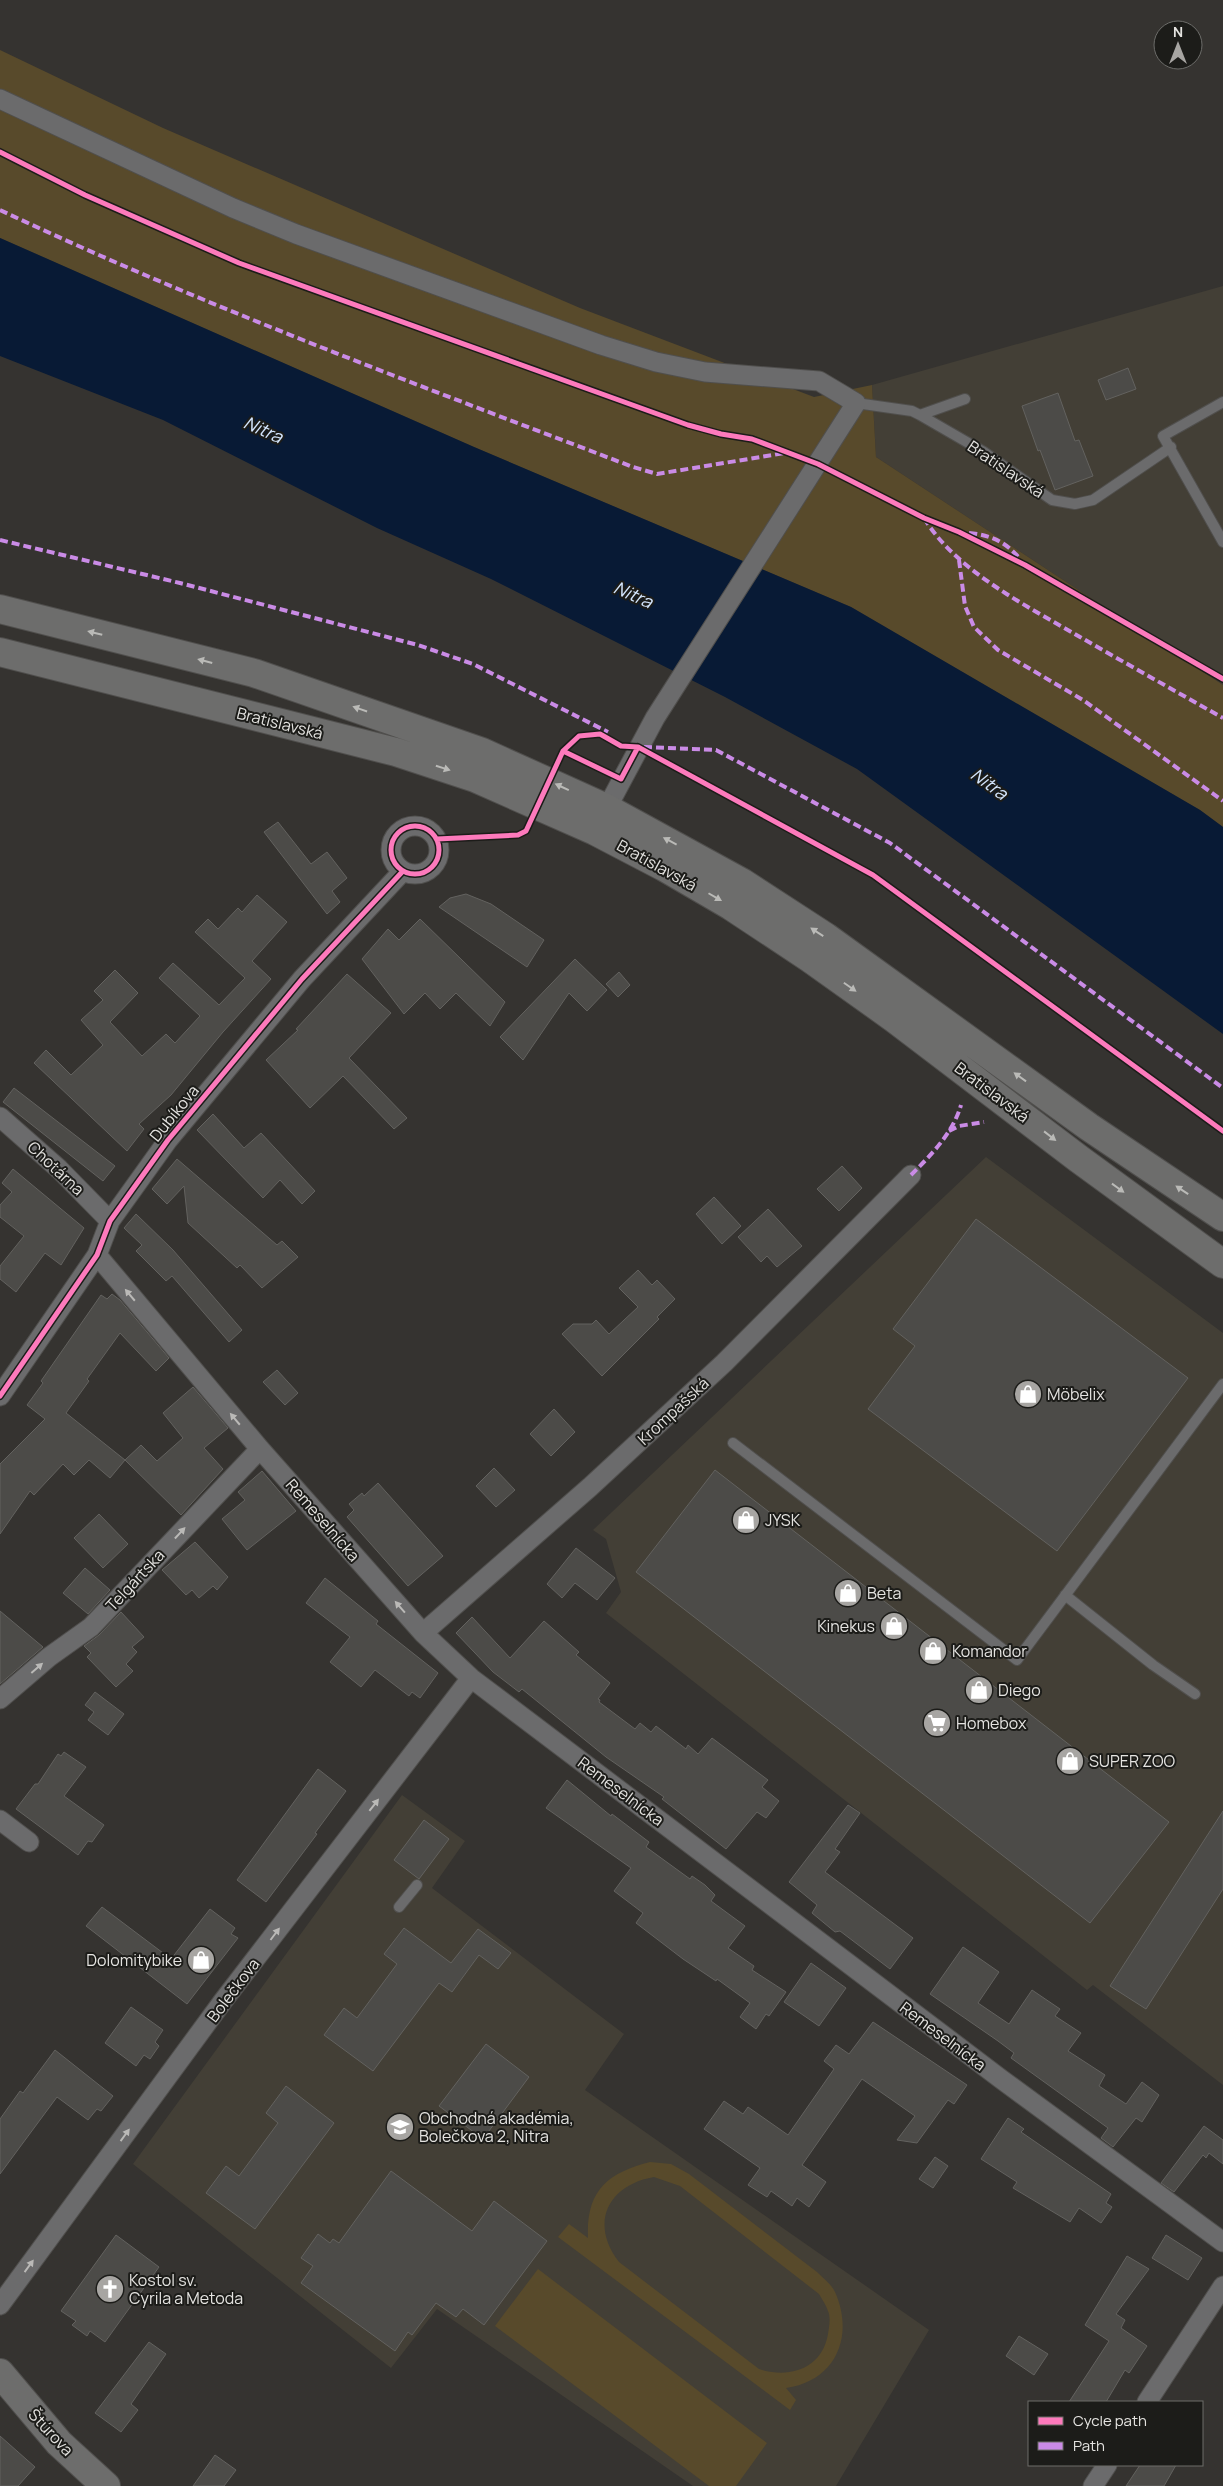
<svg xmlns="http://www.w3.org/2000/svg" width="1223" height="2486" font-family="Manrope,sans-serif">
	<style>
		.built { fill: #433f36 }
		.green { fill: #584a2b; fill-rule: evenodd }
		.water { fill: #081a35 }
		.building { fill: #4c4b48; stroke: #63625f }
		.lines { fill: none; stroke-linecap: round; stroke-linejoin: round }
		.lane-casing { stroke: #504f4d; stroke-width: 12 }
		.street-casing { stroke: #504f4d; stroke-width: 21 }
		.secondary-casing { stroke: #504f4d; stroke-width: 30 }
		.lane { stroke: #6b6b6c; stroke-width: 10 }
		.street { stroke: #6b6b6c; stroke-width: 19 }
		.secondary { stroke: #6d6d6c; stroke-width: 28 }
		.quiet { stroke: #ca8be6; stroke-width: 4; stroke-dasharray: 8 4; stroke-linecap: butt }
		.cycleway-casing { stroke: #1c1c19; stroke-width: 8 }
		.cycleway { stroke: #fd7abc; stroke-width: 5 }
		.oneway { fill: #babab7 }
		.oneway2 { fill: #bab9b7 }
		.labels { text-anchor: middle; stroke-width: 4; stroke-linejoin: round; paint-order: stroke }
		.street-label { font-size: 16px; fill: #e4e3e0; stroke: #1c1c19 }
		.poi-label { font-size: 16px; fill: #e4e3e0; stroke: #1c1c19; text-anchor: start }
		.water-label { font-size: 18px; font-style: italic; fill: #d4e6fe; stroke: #1c1c19 }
	</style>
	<rect width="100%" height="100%" fill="#353330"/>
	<path class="built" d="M1223 286V685L876 457 872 385Z
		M986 1157 1223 1333V2085L1093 1985 1087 1990 606 1613 621 1592 606 1539 593 1530Z
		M402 1795 465 1841 432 1888 624 2034 585 2090 929 2330 836 2486H693L437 2309 391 2368 133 2164Z"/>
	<path class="green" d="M0 50 163 128 580 308 814 397 872 385 876 457 1223 685V827L1200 810 851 607 474 447 0 238Z
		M650 2162 671 2164 689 2174 817 2272C823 2278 832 2285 835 2292 855 2337 835 2381 786 2388L796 2400 790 2410 558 2237 569 2224 588 2238C586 2191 607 2173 650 2162ZM654 2177 680 2186 819 2294C822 2299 826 2305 828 2311 831 2318 829 2327 828 2334 822 2369 789 2379 759 2369L619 2262C589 2223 608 2185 654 2177Z
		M538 2269 767 2443 736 2486H709L495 2326Z"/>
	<path class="water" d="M0 238 474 447 851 607 1200 810 1223 827V1034L857 769 725 697 491 579 377 528 163 420 0 356Z"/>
	<path class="building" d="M1128 368 1136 389 1106 400 1098 380Z
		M1058 393 1075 441 1079 440 1093 476 1055 490 1040 450 1038 451 1022 406Z
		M278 822 311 864 327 852 347 878 332 891 340 902 327 914 264 832Z
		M466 894 491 904 544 940 527 967 439 907 450 898Z
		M257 895 287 922 252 961 271 979 223 1032 171 1095 139 1124 144 1129 127 1151 34 1063 46 1050 71 1075 103 1045 81 1020 103 1000 94 991 115 970 138 993 110 1022 142 1056 166 1034 175 1043 200 1016 159 978 173 963 219 1005 245 978 195 932 208 919 218 929 238 908 242 912Z
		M420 919 505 1002 490 1026 456 993 440 1009 425 993 404 1014 362 959 388 929 399 940Z
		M575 959 607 990 587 1011 569 993 523 1060 500 1037Z
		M619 972 630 985 618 997 606 984Z
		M347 974 391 1013 349 1058 407 1118 394 1129 343 1076 310 1108 266 1060 298 1030 296 1029Z
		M14 1088 115 1166 103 1181 3 1102Z
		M213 1114 244 1148 261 1133 315 1191 302 1204 280 1180 263 1198 197 1130Z
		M177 1159 277 1245 282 1241 298 1257 262 1288 240 1265 237 1268 188 1223 184 1186 167 1204 152 1189Z
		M842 1166 862 1188 839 1211 817 1189Z
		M13 1169 84 1228 61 1265 45 1253 16 1292 0 1279V1266L24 1236 0 1217V1205L12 1192 2 1183Z
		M714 1197 741 1226 722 1244 696 1214Z
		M768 1209 802 1246 777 1267 767 1256 761 1262 738 1237Z
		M136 1214 173 1250 242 1330 229 1342 172 1276 166 1281 136 1251 142 1245 124 1228Z
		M976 1219 1188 1378 1057 1551 868 1409 915 1346 893 1329Z
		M638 1270 652 1285 657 1280 675 1299 657 1317 659 1319 602 1376 562 1334 573 1324H592L596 1320 609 1334 638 1307 619 1288Z
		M112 1294 120 1300 169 1358 156 1371 120 1333 87 1379 89 1381 66 1413 125 1460 110 1478 89 1460 74 1475 63 1464 34 1495 30 1491 0 1534V1464L45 1419 27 1405 43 1383 41 1381 101 1295 107 1299Z
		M277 1370 298 1393 285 1405 263 1382Z
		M193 1387 228 1428 204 1448 223 1469 181 1515 125 1460 141 1445 157 1461 183 1438 163 1413Z
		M554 1409 575 1432 551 1456 530 1434Z
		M494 1468 515 1490 496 1507 476 1486Z
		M715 1470 1169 1822 1090 1923 636 1572Z
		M262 1471 296 1511 247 1550 222 1519 245 1500 238 1492Z
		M378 1483 443 1556 408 1586 347 1517 354 1510 349 1504 362 1493 364 1496Z
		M99 1514 128 1544 103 1568 74 1538Z
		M195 1542 228 1577 217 1590 213 1586 199 1598 192 1590 186 1595 162 1570Z
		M576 1548 615 1578 597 1600 575 1583 562 1598 547 1584Z
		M85 1568 110 1590 88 1614 63 1593Z
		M325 1578 378 1621 376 1624 438 1673 420 1698 412 1692 409 1696 375 1670 361 1687 330 1662 350 1637 306 1603Z
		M0 1611 43 1647 0 1684Z
		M121 1612 144 1637 132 1647 137 1652 126 1664 133 1671 116 1687 87 1657 91 1653 84 1646 99 1635Z
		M472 1617 510 1658 544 1621 579 1652 576 1655 610 1683 598 1699 600 1700 599 1702 635 1729 640 1723 651 1732 656 1726 686 1749 688 1745 698 1754 712 1738 768 1780 762 1787 779 1801 766 1818 757 1812 726 1849 662 1799 664 1797 606 1757 522 1689 519 1692 493 1672 456 1633Z
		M95 1692 124 1714 108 1735 88 1720 94 1712 85 1705Z
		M64 1752 86 1767 64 1796 104 1825 92 1842 88 1841 78 1855 16 1809 35 1784H38L58 1754 61 1756Z
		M318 1769 346 1791 315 1833 317 1834 266 1902 237 1880Z
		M567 1780 611 1816 612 1814 649 1842 646 1847 690 1879 692 1876 705 1885 715 1895 711 1901 745 1926 728 1948 754 1966 752 1970 786 1992 769 2016 766 2014 756 2029 740 2017 750 2003 717 1979 716 1981 683 1959 636 1923 643 1913 614 1891 631 1868 546 1808Z
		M848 1805 860 1813 835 1849 840 1852 825 1872 913 1938 890 1969 840 1931 835 1932 812 1913 817 1905 789 1882Z
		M1223 1811V1889L1146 2009 1110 1986Z
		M424 1820 449 1839 419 1879 394 1860Z
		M102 1907 171 1959 210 1909 235 1928 231 1934 238 1938 187 2004 86 1926Z
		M404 1928 451 1963 478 1929 511 1953 498 1969 479 1955 452 1992 439 1983 373 2071 324 2035 344 2008 357 2018 397 1964 384 1954Z
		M963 1947 999 1972 978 2003 1009 2024 1032 1990 1060 2009 1055 2016 1081 2033 1068 2051 1105 2075 1099 2086 1126 2104 1142 2082 1159 2095 1142 2122 1136 2118 1113 2147 1101 2138 1108 2128 1011 2058 1014 2053 998 2041 930 1994Z
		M811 1963 846 1988 819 2026 784 2002Z
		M131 2007 163 2030 155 2042 159 2046 150 2059 144 2055 136 2066 105 2043Z
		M873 2022 967 2085 954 2104 948 2100 917 2143 897 2140 915 2116 862 2079 802 2165 826 2182 809 2207 797 2198 792 2206 771 2191 767 2197 748 2185 760 2168 704 2129 724 2101 743 2114 748 2107 788 2135 834 2069 824 2061 836 2045 849 2054Z
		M486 2044 529 2077 483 2139 439 2106Z
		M55 2050 113 2096 101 2111 97 2109 88 2120 57 2097 0 2174V2119L20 2091 23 2093Z
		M286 2086 334 2123 255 2229 206 2193 226 2166 239 2176 278 2123 266 2113Z
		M1008 2118 1024 2129 1021 2132 1111 2194 1106 2203 1112 2207 1101 2223 1079 2208 1070 2222 1013 2188 1017 2182 981 2159Z
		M1204 2126 1223 2140V2164L1209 2153 1206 2158 1203 2155 1174 2192 1161 2183Z
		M935 2157 948 2166 933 2188 919 2179Z
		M391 2171 472 2231 494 2201 547 2241 484 2325 463 2309 456 2317 436 2303 412 2335 408 2332 395 2351 301 2283 313 2266 301 2258 318 2234 330 2243 333 2239 339 2243Z
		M116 2235 159 2267 105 2342 90 2331 87 2336 72 2325 76 2321 61 2311Z
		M1166 2235 1202 2258 1188 2280 1152 2258Z
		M1127 2256 1149 2269 1116 2314 1125 2320 1121 2328 1147 2346 1129 2373 1125 2370 1106 2402H1069L1109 2341 1085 2325Z
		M1019 2336 1048 2354 1034 2375 1006 2356Z
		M149 2342 166 2354 131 2404 138 2410 121 2432 95 2413Z
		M0 2436 35 2467 18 2486H0Z
		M215 2455 236 2470 224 2486H193Z
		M1140 2465H1176L1164 2486H1126Z"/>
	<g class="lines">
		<defs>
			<path id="lane" d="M1223 402 1163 436 1223 542
				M856 403 912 411 920 415 984 452 1052 500 1075 504 1093 500 1171 447
				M920 415 965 399
				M733 1443 1017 1660 1223 1384
				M1065 1595 1153 1665 1195 1694
				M399 1907 417 1885"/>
			<path id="street" d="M0 99 233 208 296 234 601 345 656 362 705 372 819 381 856 403 655 718 601 819
				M391 850a24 24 0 1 1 48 0a24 24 0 1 1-48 0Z
				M0 1117 59 1169 110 1221
				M97 1255 260 1449 423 1633 471 1678 1001 2079 1223 2242
				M0 1396 97 1255 110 1221 168 1140 302 979 403 871
				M423 1633 590 1487 724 1363 911 1175
				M0 1699 49 1657 91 1627 260 1449
				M0 1820 29 1842
				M0 2305 223 2001 471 1678
				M1147 2402 1223 2286
				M1093 2486 1107 2465"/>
			<path id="secondary" d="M0 609 254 673 482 752 606 808 743 883 826 937 1089 1127 1223 1217
				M0 652 396 752 475 778 595 831 664 867 731 906 811 959 895 1019 1079 1159 1223 1264
				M0 2373 59 2443 106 2486"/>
		</defs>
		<use href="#lane" class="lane-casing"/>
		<use href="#street" class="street-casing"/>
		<use href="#secondary" class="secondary-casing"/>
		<use href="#lane" class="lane"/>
		<use href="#street" class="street"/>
		<use href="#secondary" class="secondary"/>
		<path class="quiet" d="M0 210C206 307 421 386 633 467L657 474 785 453
			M924 518C956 571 1027 606 1080 637 1127 664 1175 691 1223 718
			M969 533C991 535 1006 542 1020 559
			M0 540 180 583 418 645 473 664 608 732
			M959 560 965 606 974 627 998 650 1083 700 1223 801
			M644 747 716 750 890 843 1223 1088
			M949 1131 959 1126 984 1122
			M911 1175C931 1155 953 1133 961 1105"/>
		<defs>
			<path id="cycleway" d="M0 152 85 195 239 263 688 425 721 434 752 439 818 464 924 518 959 532 1025 565 1223 679
				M563 751 621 779 638 747
				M391 850a24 24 0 1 1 48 0a24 24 0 1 1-48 0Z
				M437 839 518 835 526 831 563 751 579 736 600 734 621 746 638 747 873 875 1223 1131
				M0 1396 97 1255 110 1221 168 1140 302 979 403 871"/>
		</defs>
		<use href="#cycleway" class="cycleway-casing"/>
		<use href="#cycleway" class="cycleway"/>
	</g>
	<defs><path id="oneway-solid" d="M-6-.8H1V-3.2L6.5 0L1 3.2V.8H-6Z" transform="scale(1.25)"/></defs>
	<g class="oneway">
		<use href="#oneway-solid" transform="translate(95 633) rotate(-166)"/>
		<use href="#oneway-solid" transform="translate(205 661) rotate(-165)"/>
		<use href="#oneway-solid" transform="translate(360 709) rotate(-161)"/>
		<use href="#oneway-solid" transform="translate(443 768) rotate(18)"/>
		<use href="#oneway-solid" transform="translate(562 787) rotate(-155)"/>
		<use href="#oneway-solid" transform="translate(670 841) rotate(-152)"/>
		<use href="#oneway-solid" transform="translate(715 897) rotate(30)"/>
		<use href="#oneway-solid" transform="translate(817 932) rotate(-147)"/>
		<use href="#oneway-solid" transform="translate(850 987) rotate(35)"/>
		<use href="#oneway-solid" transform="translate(1020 1077) rotate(-144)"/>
		<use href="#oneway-solid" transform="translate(1050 1136) rotate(38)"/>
		<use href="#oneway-solid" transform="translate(1118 1188) rotate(36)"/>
		<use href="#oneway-solid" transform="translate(1182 1190) rotate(-146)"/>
	</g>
	<g class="oneway2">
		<use href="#oneway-solid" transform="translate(130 1295) rotate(-130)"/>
		<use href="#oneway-solid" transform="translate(235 1419) rotate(-130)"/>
		<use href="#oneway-solid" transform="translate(180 1533) rotate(-47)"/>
		<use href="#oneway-solid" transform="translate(400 1607) rotate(-131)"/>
		<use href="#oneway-solid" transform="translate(37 1668) rotate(-41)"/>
		<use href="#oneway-solid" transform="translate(374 1805) rotate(-52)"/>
		<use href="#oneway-solid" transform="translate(275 1934) rotate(-53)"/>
		<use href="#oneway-solid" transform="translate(125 2135) rotate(-54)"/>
		<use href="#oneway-solid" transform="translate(29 2266) rotate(-54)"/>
	</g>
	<defs>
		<symbol id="shop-disc" viewBox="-11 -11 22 22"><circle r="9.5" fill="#a7a5a2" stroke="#1c1c19"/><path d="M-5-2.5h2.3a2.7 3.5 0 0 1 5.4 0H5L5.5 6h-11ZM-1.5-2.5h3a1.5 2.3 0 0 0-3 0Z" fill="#fff"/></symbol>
		<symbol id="supermarket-disc" viewBox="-11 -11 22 22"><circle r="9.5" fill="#a7a5a2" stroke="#1c1c19"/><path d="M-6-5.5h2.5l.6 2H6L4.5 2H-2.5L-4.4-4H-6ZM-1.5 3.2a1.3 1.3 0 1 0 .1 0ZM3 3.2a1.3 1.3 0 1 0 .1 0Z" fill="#fff"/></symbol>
		<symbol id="school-disc" viewBox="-11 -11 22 22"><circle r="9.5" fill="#a7a5a2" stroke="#1c1c19"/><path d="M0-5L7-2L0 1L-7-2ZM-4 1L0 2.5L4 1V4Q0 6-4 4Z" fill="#fff"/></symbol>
		<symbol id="church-disc" viewBox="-11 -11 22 22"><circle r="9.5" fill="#a7a5a2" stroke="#1c1c19"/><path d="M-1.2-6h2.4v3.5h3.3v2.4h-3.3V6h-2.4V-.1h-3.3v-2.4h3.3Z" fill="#fff"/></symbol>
	</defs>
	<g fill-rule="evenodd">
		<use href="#shop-disc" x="1012" y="1378" width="32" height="32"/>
		<use href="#shop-disc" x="730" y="1504" width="32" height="32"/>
		<use href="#shop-disc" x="832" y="1577" width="32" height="32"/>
		<use href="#shop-disc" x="878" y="1610" width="32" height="32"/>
		<use href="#shop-disc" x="917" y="1635" width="32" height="32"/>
		<use href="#shop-disc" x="963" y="1674" width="32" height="32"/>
		<use href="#supermarket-disc" x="921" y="1707" width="32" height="32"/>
		<use href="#shop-disc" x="1054" y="1745" width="32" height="32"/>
		<use href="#shop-disc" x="185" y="1944" width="32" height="32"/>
		<use href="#school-disc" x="384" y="2111" width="32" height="32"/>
		<use href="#church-disc" x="94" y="2273" width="32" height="32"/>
	</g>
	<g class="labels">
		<g class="street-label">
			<text transform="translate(1006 469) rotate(34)" y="6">Bratislavská</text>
			<text transform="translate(280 723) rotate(14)" y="6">Bratislavská</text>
			<text transform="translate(657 865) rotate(29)" y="6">Bratislavská</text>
			<text transform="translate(992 1092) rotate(37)" y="6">Bratislavská</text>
			<text transform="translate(174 1113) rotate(-51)" y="6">Dubíkova</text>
			<text transform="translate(56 1168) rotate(43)" y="6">Chotárna</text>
			<text transform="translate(673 1411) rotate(-43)" y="6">Krompašská</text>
			<text transform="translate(323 1520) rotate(49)" y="6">Remeselnícka</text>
			<text transform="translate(135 1580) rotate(-47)" y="6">Telgártska</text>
			<text transform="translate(621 1791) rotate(37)" y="6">Remeselnícka</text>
			<text transform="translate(233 1990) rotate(-53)" y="6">Bolečkova</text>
			<text transform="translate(943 2036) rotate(37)" y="6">Remeselnícka</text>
			<text transform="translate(51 2432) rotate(47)" y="6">Štúrova</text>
		</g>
		<g class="poi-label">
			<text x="1047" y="1400">Möbelix</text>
			<text x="765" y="1526">JYSK</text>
			<text x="867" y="1599">Beta</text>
			<text x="875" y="1632" text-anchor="end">Kinekus</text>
			<text x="952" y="1657">Komandor</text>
			<text x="998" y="1696">Diego</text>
			<text x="956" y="1729">Homebox</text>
			<text x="1089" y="1767">SUPER ZOO</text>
			<text x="182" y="1966" text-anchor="end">Dolomitybike</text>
			<text x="419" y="2124">Obchodná akadémia,<tspan x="419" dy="18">Bolečkova 2, Nitra</tspan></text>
			<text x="129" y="2286">Kostol sv.<tspan x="129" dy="18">Cyrila a Metoda</tspan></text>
		</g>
		<g class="water-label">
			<text transform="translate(263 430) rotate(24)" y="6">Nitra</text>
			<text transform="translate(633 595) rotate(24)" y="6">Nitra</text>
			<text transform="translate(989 784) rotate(36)" y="6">Nitra</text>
		</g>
	</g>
	<rect x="1028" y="2401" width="175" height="65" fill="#1c1c19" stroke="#6c6c69"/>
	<rect x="1038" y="2417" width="25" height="8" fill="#fd7abc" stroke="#6c6c69"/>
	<text x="1073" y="2426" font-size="15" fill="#e4e3e0">Cycle path</text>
	<rect x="1038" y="2442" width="25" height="8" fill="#ca8be6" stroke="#6c6c69"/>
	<text x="1073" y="2451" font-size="15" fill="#e4e3e0">Path</text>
	<g transform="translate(1178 45)"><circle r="24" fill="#1c1c19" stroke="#6c6c69"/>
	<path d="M0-4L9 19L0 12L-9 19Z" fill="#a7a5a2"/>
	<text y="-8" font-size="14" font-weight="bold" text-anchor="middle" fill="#e4e3e0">N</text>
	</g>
</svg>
